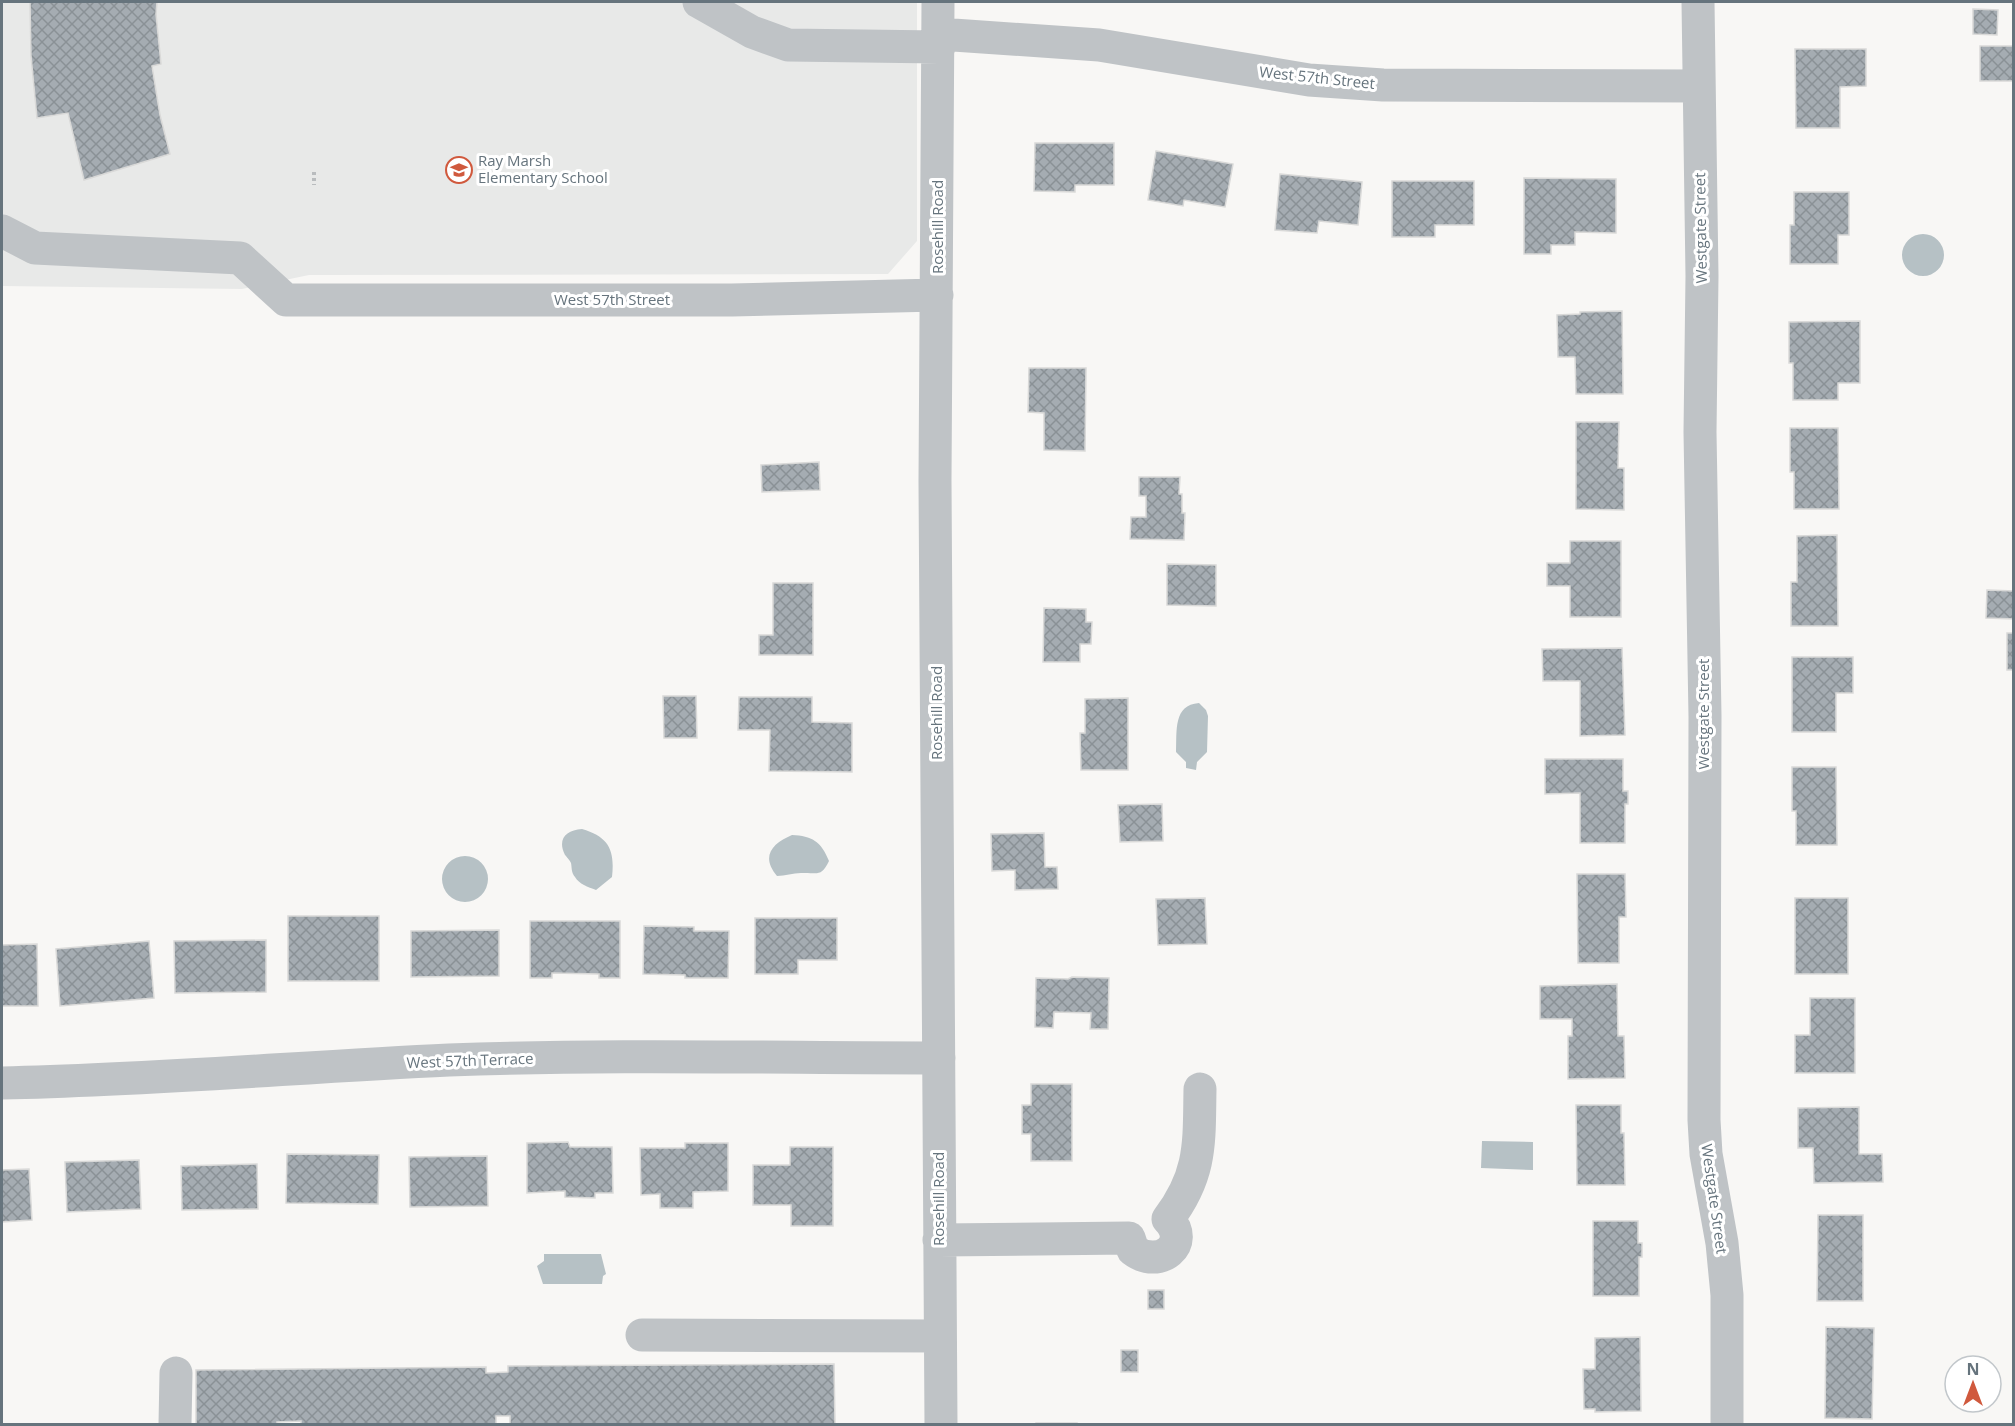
<svg xmlns="http://www.w3.org/2000/svg" width="2015" height="1426" font-family="'Open Sans',sans-serif">
	<style>
		.built { fill: #e8e9e8 }
		.water { fill: #b6c1c5 }
		.building { fill: url(#building-cross-hatch); stroke: #d9d9d8; stroke-width: 1.5 }
		.lines { fill: none; stroke-linecap: round; stroke-linejoin: round }
		.path { stroke: #b9bcbe; stroke-width: 4; stroke-dasharray: 3 3; stroke-linecap: butt }
		.minor { stroke: #bfc3c6; stroke-width: 33 }
		.labels { text-anchor: middle; stroke-width: 6; stroke-linejoin: round; paint-order: stroke }
		.street-label { font-size: 15px; fill: #66747d; stroke: #fff }
		.poi-label { font-size: 15px; fill: #66747d; stroke: #fff; text-anchor: start }
	</style>
	<defs>
		<pattern id="building-cross-hatch" width="8" height="8" patternUnits="userSpaceOnUse" patternTransform="scale(1.5)"><rect width="8" height="8" fill="#a5acb2"/><path d="M0 0l8 8M0 8l8-8" fill="none" stroke="#8a9196"/></pattern>
	</defs>
	<rect width="100%" height="100%" fill="#f8f7f5"/>
	<path class="built" d="M2 2H917V241L888 274 309 275 242 289 2 286Z"/>
	<path class="water" d="M1902 255a21 21 0 1 1 42 0a21 21 0 1 1-42 0Z
		M1199 703 1206 710 1208 716 1207 752 1197 762 1196 770 1186 768V762L1176 752C1177 731 1173 705 1199 703Z
		M582 829C609 837 615 850 612 877L596 890C588 887 579 884 575 877 571 872 572 868 571 863 571 862 566 856 565 855 557 839 566 830 582 829Z
		M792 835C812 836 821 841 829 861 821 878 817 872 801 873 793 873 785 876 777 876 760 856 773 843 792 835Z
		M442 879a23 23 0 1 1 46 0a23 23 0 1 1-46 0Z
		M1482 1141 1533 1142V1170L1481 1168Z
		M544 1254H601L606 1274 603 1276 602 1284H543L537 1266 544 1261Z"/>
	<path class="building" d="M19 2H157L156 14 161 64 152 66 160 115 170 154 84 180 68 113 37 118 31 56 30 2Z
		M1973 9 1998 10 1997 35 1973 34Z
		M1980 46H2014V81H1980Z
		M1795 49H1866V86L1840 87V128H1796Z
		M1035 143H1114V185H1075V192L1034 191Z
		M1156 151 1233 164 1225 207 1184 200 1183 206 1148 200Z
		M1280 174 1362 182 1358 225 1319 221 1317 233 1275 230Z
		M1524 178 1616 179V233L1575 232V245H1551V254H1524Z
		M1392 181H1474V225H1435V237H1392Z
		M1794 192H1849V235H1838V264H1790V225H1794Z
		M1622 311 1623 394H1576L1575 357H1558L1557 315 1580 314V312Z
		M1860 321V383H1838V400H1793V363H1789V322Z
		M1029 368H1086L1085 451 1044 450V413L1028 412Z
		M1576 422H1619L1618 468H1624V510L1576 509Z
		M1790 428H1838L1839 509H1794V472H1790Z
		M819 462 820 490 762 492 761 465Z
		M1139 477H1180L1179 494H1182V513H1185L1184 540 1130 539 1131 517H1146V496H1139Z
		M1837 535 1838 626H1791V582H1797V536Z
		M1570 541H1621V617H1570V586H1547V563H1570Z
		M1167 564 1216 565V606L1167 605Z
		M773 583H813V655H759V635H773Z
		M1987 590 2014 591V619L1986 618Z
		M1044 608 1086 609V622H1092L1091 644H1080V662H1043Z
		M2007 633H2014V670H2007Z
		M1622 648 1625 735 1580 736V681H1543L1542 649Z
		M1792 657H1853V693H1836V732H1792Z
		M663 696H696L697 738H664Z
		M739 697H812V722L852 723V772L769 771 770 730H738Z
		M1128 698V770H1081L1080 733H1085V699Z
		M1545 759H1623V791H1628V804H1625V843H1580V793L1545 794Z
		M1792 767H1836L1837 845H1796V811H1792Z
		M1162 804 1163 841 1120 842 1118 805Z
		M1044 833 1045 867H1057L1058 889 1015 890V870L992 871 991 834Z
		M1577 874H1625L1626 917H1619V963H1578Z
		M1205 898 1207 944 1158 945 1156 899Z
		M1795 898H1848V974H1795Z
		M288 916H379V981H288Z
		M755 918H837V960H798V974H755Z
		M530 921H620V978H599V974L552 973V978H530Z
		M644 926 694 927V931H729L728 978H685V975L643 974Z
		M499 930V976L411 977V931Z
		M266 940V992L175 993 174 941Z
		M149 941 154 998 60 1006 56 949Z
		M37 944 38 1006H2V945Z
		M1072 977 1109 978 1108 1029H1090L1091 1013 1054 1012 1053 1028 1035 1027 1036 978 1068 979Z
		M1617 984 1618 1036H1624L1625 1078 1568 1079V1036H1572V1019H1540V986Z
		M1810 998H1855V1073H1795V1035H1810Z
		M1031 1084H1072V1161H1031V1134H1022V1105H1031Z
		M1576 1105H1621V1133H1624L1625 1185H1577Z
		M1859 1107V1154H1882L1883 1182 1814 1183 1813 1148H1798V1108Z
		M568 1142 570 1147H612L613 1193H595V1198L565 1197V1191L527 1193V1143Z
		M685 1143H728V1191L693 1192V1208H660V1194L641 1195 640 1148H685Z
		M790 1147H833V1226H791V1205H753V1165H790Z
		M287 1154 379 1155 378 1204 286 1203Z
		M487 1156 488 1206 410 1207 409 1157Z
		M139 1160 141 1209 67 1212 65 1162Z
		M257 1164 258 1209 182 1210 181 1166Z
		M29 1169 32 1220 2 1222V1170Z
		M1818 1215H1863V1301H1817Z
		M1593 1221H1638V1243H1642V1257H1639V1296H1593Z
		M1148 1290H1164V1309H1148Z
		M1826 1327 1874 1328 1872 1419 1825 1418Z
		M1640 1337 1641 1411 1595 1412V1409H1584L1583 1369H1595V1338Z
		M1121 1350H1138V1372H1121Z
		M834 1364 835 1424H510V1416H496V1424H301V1421L277 1422V1424H196V1370L486 1367V1373L508 1372V1366Z
		M1036 1423H1077V1424H1036Z"/>
	<g class="lines">
		<path class="path" d="M314 172V185"/>
		<path class="minor" d="M699 2 752 32 788 45 939 47
			M938 2 935 481 941 1424
			M1698 2 1702 276 1700 432 1705 716 1704 1120 1706 1154 1722 1243 1727 1295V1424
			M939 34 1099 45 1309 80 1383 85 1698 86
			M2 231 35 248 240 258 286 300H732L937 295
			M2 1083C151 1080 300 1067 449 1060 612 1054 776 1058 939 1058
			M939 1240 1129 1238 1133 1250C1159 1270 1192 1244 1168 1219 1202 1174 1199 1143 1200 1089
			M642 1335 939 1336
			M175 1424 176 1373"/>
	</g>
	<defs>
		<symbol id="school-ring" viewBox="-11 -11 22 22"><circle r="9.5" fill="#fff" stroke="#d0593d" stroke-width="1.5"/><path d="M0-5L7-2L0 1L-7-2ZM-4 1L0 2.5L4 1V4Q0 6-4 4Z" fill="#d0593d"/></symbol>
	</defs>
	<g fill-rule="evenodd">
		<use href="#school-ring" x="444" y="155" width="30" height="30"/>
	</g>
	<g class="labels">
		<g class="street-label">
			<text transform="translate(1317 78) rotate(6)" y="5">West 57th Street</text>
			<text transform="translate(938 227) rotate(-90)" y="5">Rosehill Road</text>
			<text transform="translate(1701 228) rotate(-91)" y="5">Westgate Street</text>
			<text x="612" y="305">West 57th Street</text>
			<text transform="translate(937 713) rotate(-90)" y="5">Rosehill Road</text>
			<text transform="translate(1704 714) rotate(-90)" y="5">Westgate Street</text>
			<text transform="translate(470 1061) rotate(-2)" y="5">West 57th Terrace</text>
			<text transform="translate(939 1199) rotate(-90)" y="5">Rosehill Road</text>
			<text transform="translate(1714 1199) rotate(82)" y="5">Westgate Street</text>
		</g>
		<g class="poi-label">
			<text x="478" y="166">Ray Marsh<tspan x="478" dy="17">Elementary School</tspan></text>
		</g>
	</g>
	<rect width="2015" height="1426" fill="none" stroke="#66747d" stroke-width="6"/>
	<g transform="translate(1973 1384)"><circle r="28" fill="#ffffff" stroke="#c2c7cb" stroke-width="1.5"/>
	<path d="M0-4.5L10 22L0 15L-10 22Z" fill="#d0593d"/>
	<text y="-9" font-size="16" font-weight="bold" text-anchor="middle" fill="#66747d">N</text>
	</g>
</svg>
